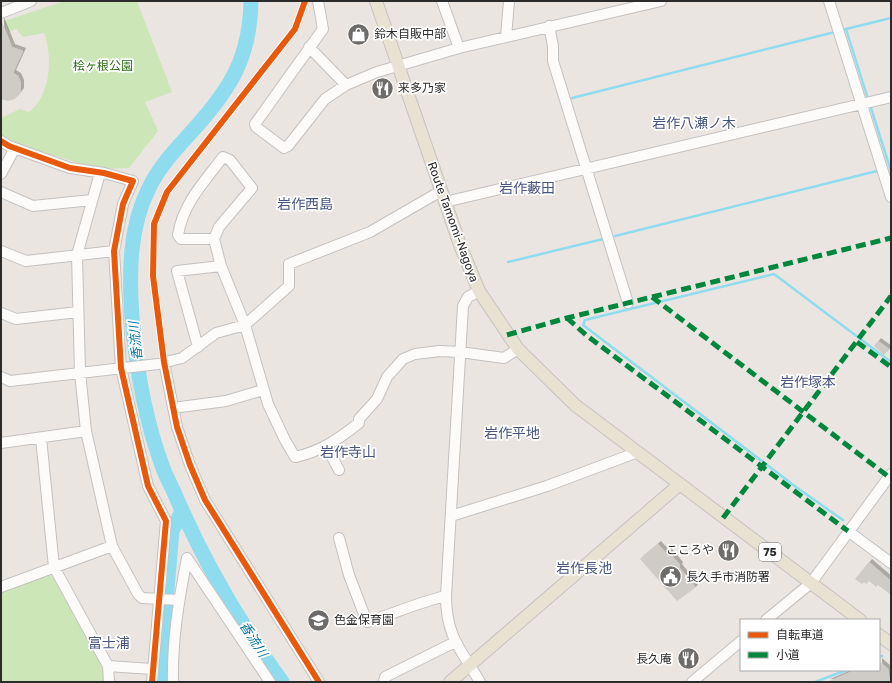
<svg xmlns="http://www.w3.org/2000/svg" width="892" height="683" font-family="Rubik,'Noto Sans JP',sans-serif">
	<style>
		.green { fill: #cde6b7 }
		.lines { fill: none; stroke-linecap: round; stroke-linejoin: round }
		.stream { stroke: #90dcef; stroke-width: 2.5 }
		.river { stroke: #90dcef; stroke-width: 15 }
		.building { fill: #cfcbc7; filter: url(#shadow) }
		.minor-casing { stroke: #c3c1c2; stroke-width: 12 }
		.major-casing { stroke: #c5c3c1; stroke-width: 14 }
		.minor { stroke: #fcfbfa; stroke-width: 10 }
		.major { stroke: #e8e2d2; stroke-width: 12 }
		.quiet { stroke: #00873e; stroke-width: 5; stroke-dasharray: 10 5; stroke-linecap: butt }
		.cycleway-casing { stroke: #fff; stroke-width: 8 }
		.cycleway { stroke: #e8590c; stroke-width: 6 }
		.labels { text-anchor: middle; stroke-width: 3.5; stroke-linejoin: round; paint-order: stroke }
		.shield { fill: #fff; stroke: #6b6b6b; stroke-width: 1 }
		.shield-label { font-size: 11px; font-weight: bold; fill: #2b2b2b }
		.poi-label { font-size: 12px; fill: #2b2b2b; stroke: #fff; text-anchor: start }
		.park-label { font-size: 12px; fill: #2d6d16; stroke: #fff }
		.street-label { font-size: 12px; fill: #2b2b2b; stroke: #fff }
		.water-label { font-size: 13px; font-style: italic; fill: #0676a4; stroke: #fff }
		.quarter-label { font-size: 14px; fill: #48557e; stroke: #fff }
	</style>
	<defs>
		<filter id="shadow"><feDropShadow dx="3" dy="-3" stdDeviation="0" flood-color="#0004"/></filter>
	</defs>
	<rect width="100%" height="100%" fill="#eae5e0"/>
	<path class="green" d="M65 1H137L172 92 145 102 158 131 129 168 98 169 1 139V118L20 109 29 112C51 95 53 56 44 33L23 37 16 29 9 32 4 21Z
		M49 574 54 579 105 671V682H1V592Z"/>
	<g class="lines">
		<path class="stream" d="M846 29 891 18
			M843 30 846 29 868 99
			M572 98 835 32
			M871 108 891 171
			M615 236 877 171
			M508 262 603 239
			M843 520 796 487 583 325 585 320 774 274 891 362
			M879 657 882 656
			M815 682 847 670"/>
		<path class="river" d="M251 1C250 57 231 88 195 128 178 147 160 165 149 188 129 227 129 274 132 317 136 368 145 420 163 468 167 479 173 489 177 499 205 564 241 625 282 682
			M159 682 172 531 182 511"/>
	</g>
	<path class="building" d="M1 20 12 47 23 51 13 73 18 76 21 83V91L15 99 8 101 1 99Z
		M878 341 889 349 884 355 874 346Z
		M658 544 666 553 668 551 680 565 679 567 694 585 695 588 677 601 640 559Z
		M869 562 891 581V595L878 585 876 587 869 581 866 584 864 582 862 584 855 579Z
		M879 661 888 669 890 682H827L855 670H879Z"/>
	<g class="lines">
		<defs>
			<path id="minor" d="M318 1 323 29 255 124 256 127 284 148 288 146 325 99 346 85 377 72 459 48 661 1
				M442 1 459 48
				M829 1 891 197
				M1 13 31 1
				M549 26 553 46V61L628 303
				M506 37 509 1
				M309 47 346 85
				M1 141 9 146 70 168 104 173 133 181 123 204 114 251 121 368 148 486 166 521 152 682
				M100 173 77 255 80 372 86 431 112 546 138 594 142 598 179 600
				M1 174 15 148
				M1 192 33 206 92 200
				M445 202 891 97
				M214 239H181L178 235C183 203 205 181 223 157L230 160 252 188 219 227 214 239 221 266
				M1 251 26 261 114 251
				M479 291 468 297 463 306 446 596C446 636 461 650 480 682
				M1 313 16 319 78 312
				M198 347 177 271 221 266 245 325 268 404 285 440 295 457C320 452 340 438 359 423V419L377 399 387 377 403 359 415 354 440 351 460 352 504 358 518 349
				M164 362 177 427 190 465 205 500 319 682
				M1 377 10 381 158 364 182 358 216 333 245 325 289 286V264L370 232 441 191
				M173 408 226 401 263 390
				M41 438 54 567 108 666 109 682
				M1 443 86 431
				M326 446 339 470
				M451 516 547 486 638 452
				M848 531 891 563
				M339 538 349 575 367 622C393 614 419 602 446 596
				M187 558 270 682
				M1 587 112 546
				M766 620 811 583 891 474
				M108 666 152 669
				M173 682C172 640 179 599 187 558
				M384 682 385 677 455 642
				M692 682 741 641"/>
			<path id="major" d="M376 1 460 245 479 291 518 349 575 405 860 620
				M879 635 891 644
				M450 682 680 484"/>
		</defs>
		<use href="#minor" class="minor-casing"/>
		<use href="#major" class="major-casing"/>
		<use href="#minor" class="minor"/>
		<use href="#major" class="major"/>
		<path class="quiet" d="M652 297 889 477
			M567 318 586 335 848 531
			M507 335 567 318 891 238
			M857 342 891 367
			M723 518 891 296"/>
		<defs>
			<path id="cycleway" d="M305 1 295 29 167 192 154 224 153 276 164 362 177 427 190 465 205 500 319 682
				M1 141 9 146 70 168 104 173 133 181 123 204 114 251 121 368 148 486 166 521 152 682"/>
		</defs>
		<use href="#cycleway" class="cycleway-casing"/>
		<use href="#cycleway" class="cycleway"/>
	</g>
	<defs>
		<symbol id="shop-disc" viewBox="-11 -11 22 22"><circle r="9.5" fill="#6e6c6a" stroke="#fff"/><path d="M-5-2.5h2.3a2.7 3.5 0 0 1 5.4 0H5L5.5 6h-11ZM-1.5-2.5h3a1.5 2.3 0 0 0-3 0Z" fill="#fff"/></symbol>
		<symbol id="restaurant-disc" viewBox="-11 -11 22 22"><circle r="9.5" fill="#6e6c6a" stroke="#fff"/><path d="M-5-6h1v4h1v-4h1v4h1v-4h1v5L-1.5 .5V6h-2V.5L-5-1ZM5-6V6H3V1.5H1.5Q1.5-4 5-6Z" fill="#fff"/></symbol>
		<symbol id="civic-disc" viewBox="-11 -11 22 22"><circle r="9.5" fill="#6e6c6a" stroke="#fff"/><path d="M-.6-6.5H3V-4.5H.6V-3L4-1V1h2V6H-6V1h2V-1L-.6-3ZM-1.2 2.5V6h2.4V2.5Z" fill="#fff"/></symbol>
		<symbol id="school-disc" viewBox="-11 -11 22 22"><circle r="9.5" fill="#6e6c6a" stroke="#fff"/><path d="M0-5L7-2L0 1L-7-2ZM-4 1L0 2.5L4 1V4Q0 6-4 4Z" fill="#fff"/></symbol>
	</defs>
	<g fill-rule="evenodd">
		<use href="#shop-disc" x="346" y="22" width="25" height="25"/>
		<use href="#restaurant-disc" x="370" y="76" width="25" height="25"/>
		<use href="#restaurant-disc" x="716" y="538" width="25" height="25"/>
		<use href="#civic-disc" x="658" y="564" width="25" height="25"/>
		<use href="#school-disc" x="306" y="608" width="25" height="25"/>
		<use href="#restaurant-disc" x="676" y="646" width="25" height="25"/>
	</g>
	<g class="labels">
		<rect class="shield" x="759" y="543" width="22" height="18" rx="3"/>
		<g class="shield-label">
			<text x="770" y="556">75</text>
		</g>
		<g class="poi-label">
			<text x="374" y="38">鈴木自販中部</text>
			<text x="398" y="92">来多乃家</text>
			<text x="714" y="554" text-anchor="end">こころや</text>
			<text x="686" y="581">長久手市消防署</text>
			<text x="334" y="624">色金保育園</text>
			<text x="672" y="663" text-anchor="end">長久庵</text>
		</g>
		<g class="park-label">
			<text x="103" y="70">桧ヶ根公園</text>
		</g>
		<g class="street-label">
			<text transform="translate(453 222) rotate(70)" y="4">Route Tamomi-Nagoya</text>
		</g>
		<g class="water-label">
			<text transform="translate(135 341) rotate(-96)" y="5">香流川</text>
			<text transform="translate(254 639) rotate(57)" y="5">香流川</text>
		</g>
		<g class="quarter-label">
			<text x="694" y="128">岩作八瀬ノ木</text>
			<text x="527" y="193">岩作藪田</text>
			<text x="305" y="209">岩作西島</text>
			<text x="808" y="387">岩作塚本</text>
			<text x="512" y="438">岩作平地</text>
			<text x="348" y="457">岩作寺山</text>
			<text x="584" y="573">岩作長池</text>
			<text x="109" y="648">富士浦</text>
		</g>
	</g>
	<rect width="892" height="683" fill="none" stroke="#2b2b2b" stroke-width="4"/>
	<rect x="740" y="619" width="140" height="52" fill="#ffffff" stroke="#aaaaaa"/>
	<rect x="748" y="632" width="20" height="6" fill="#e8590c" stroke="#aaaaaa"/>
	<text x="776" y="639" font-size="12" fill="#2b2b2b">自転車道</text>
	<rect x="748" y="652" width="20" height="6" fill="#00873e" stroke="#aaaaaa"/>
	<text x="776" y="659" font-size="12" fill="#2b2b2b">小道</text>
</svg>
